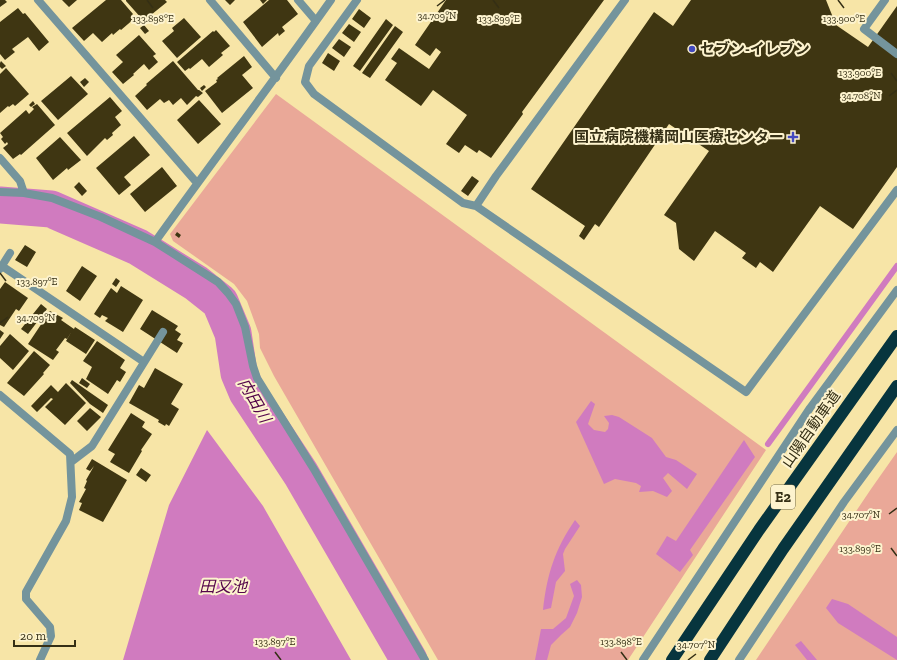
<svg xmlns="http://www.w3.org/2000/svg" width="897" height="660" font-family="'Zilla Slab','Noto Sans JP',serif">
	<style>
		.green { fill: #eaa898 }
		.water { fill: #d07bbf }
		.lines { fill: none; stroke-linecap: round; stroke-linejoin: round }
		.stream { stroke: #d07bbf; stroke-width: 6 }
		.river { stroke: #d07bbf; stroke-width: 37 }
		.building { fill: #3f3612 }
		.service { stroke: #74949c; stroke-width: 8 }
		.minor { stroke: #74949c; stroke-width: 8 }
		.motorway { stroke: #07353e; stroke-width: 12 }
		.ticks { fill: none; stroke: #352f15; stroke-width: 1.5 }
		.poi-dot { fill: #434abf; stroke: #fdf3ce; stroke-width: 1.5 }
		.labels { text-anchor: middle; stroke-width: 4; stroke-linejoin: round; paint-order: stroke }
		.shield { fill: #fdf3ce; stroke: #716a4c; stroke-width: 1 }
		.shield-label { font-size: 14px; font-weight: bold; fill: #352f15 }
		.poi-label { font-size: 15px; font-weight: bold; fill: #352f15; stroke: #fdf3ce; text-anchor: start }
		.street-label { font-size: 15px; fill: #352f15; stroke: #fdf3ce }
		.water-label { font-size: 16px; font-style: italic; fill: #54054a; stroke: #fdf3ce }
		.ticks-label { font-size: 10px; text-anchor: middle; fill: #352f15; stroke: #fdf3ce; stroke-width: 4; stroke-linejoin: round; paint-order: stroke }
	</style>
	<rect width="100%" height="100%" fill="#f7e5a7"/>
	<path class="green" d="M276 94 766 450 628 660H438L274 376 260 348 259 334 247 301 234 284 173 241 170 234Z
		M897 452V660H756L871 489Z"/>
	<path class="water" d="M591 401 595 404 588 424 594 430 605 432 608 429 609 423 604 416 612 415 619 417 652 438 666 457 676 460 697 474 687 489 668 473 663 478 672 491 667 497 653 491 639 492 641 486 636 483 615 479 604 484 576 422Z
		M207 430 263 506 351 660H123L169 505Z
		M744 440 755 457 690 550 693 555 680 572 656 554 667 536 676 541Z
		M575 520 580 526 565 549 563 554 565 571 556 582 551 608 543 610C547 574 555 549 575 520Z
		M577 580 581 585 582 597 577 613 570 627 561 635 551 645 547 660H535L541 629H553L566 618 574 596 570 584Z
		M832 599 848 604 897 637V660L838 623 826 608Z
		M801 641 817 660H807L795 645Z"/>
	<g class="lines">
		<path class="stream" d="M768 444 897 266"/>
		<path class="river" d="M0 205 51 209 138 247 196 283 220 302 233 333 239 373 247 392 301 474 409 660"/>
	</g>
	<path class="building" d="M0 0H5L7 2 0 7Z
		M62 0H77L69 7Z
		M106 0H121L133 14 132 15 135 18 121 30 120 29 113 35 112 33 102 42 93 33 84 41 72 28Z
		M126 0H165L167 2 146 19 145 17 142 19 126 1Z
		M225 0H235L230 5Z
		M260 0H267L263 4Z
		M269 0H287L298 14 282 27 285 31 279 36 278 33 262 47 243 22Z
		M446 0H604L522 112 523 114 491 158 479 150 477 153 465 145 459 153 446 144 467 115 433 90 421 106 385 80 397 63 391 59 399 48 429 69 441 52 436 48 430 56 415 45Z
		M691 0H826L836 25 868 47 897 6V167L853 229 820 206 773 272 760 262 756 268 742 258 746 253 715 231 694 261 679 249 676 223 664 215 709 151 669 124 599 227 595 224 584 240 579 236 585 226 531 189 654 12 673 26Z
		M18 8 23 14 25 13 49 42 39 51 28 37 12 49 15 52 5 60 0 54V22Z
		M359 9 371 18 364 28 352 19Z
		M184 18 201 37 177 58 162 41 174 31 172 28Z
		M386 19 393 25 360 71 353 66Z
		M349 24 361 32 354 42 342 33Z
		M144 25 149 31 145 34 140 28Z
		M395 26 403 32 370 78 362 73Z
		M216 30 230 46 221 53 223 55 209 67 202 59 190 69 189 68 185 71 177 62 213 31 214 32Z
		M139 35 156 54 153 56 158 62 149 70 144 64 133 74 127 66 134 75 123 84 112 72 123 62 116 55Z
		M339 39 351 47 344 57 332 48Z
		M328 53 340 61 334 71 322 63Z
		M244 56 252 67 242 75 253 88 222 113 205 91 217 82 216 80 218 79 217 78Z
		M1 61 6 66 2 69 0 67V63Z
		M173 61 198 90H199L203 93 198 97 196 96 187 105 181 98 173 105 169 100 164 103 160 99 147 110 135 96 147 85 146 84Z
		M6 68 29 94 15 106 13 104 9 107 8 106 0 113V74Z
		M71 76 88 94 58 120 41 101Z
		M85 78 89 82 84 87 80 82Z
		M204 85 206 87 202 91 200 88Z
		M110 97 122 111 115 117 121 125 112 133 113 135 107 140 105 138 87 156 67 133Z
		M199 100 221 124 198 144 177 120Z
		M33 101 35 104 31 107 29 105Z
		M37 104 55 125 21 155 20 154 13 159 3 148 8 144 7 142 5 144 1 139 3 137 0 133 26 110 29 114 34 109 32 107Z
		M134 136 150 155 124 177 131 185 119 195 96 168Z
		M60 137 81 160 68 170 67 168 53 180 36 158Z
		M162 167 177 186 145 212 130 194Z
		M472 176 479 181 468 196 461 191Z
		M79 182 87 191 82 196 74 187Z
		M177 232 181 235 179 238 175 235Z
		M25 245 36 252 27 267 15 260Z
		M82 266 97 276 80 301 66 291Z
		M116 278 120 281 116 287 112 284Z
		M5 282 28 298 19 311 16 309 4 327 0 325V289Z
		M121 286 143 300 123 332 105 321 108 318 102 315 100 318 94 314 111 288 117 293Z
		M41 304 47 309 28 334 21 329Z
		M152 310 178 326 175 330 181 334 177 340 183 343 177 353 140 329Z
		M50 311 63 318 61 320 74 329 75 327 95 340 86 354 66 341 72 331 67 339 65 338 56 350 59 352 53 360 28 344Z
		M0 330 4 333 0 339Z
		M10 334 29 351 13 370 0 358V346Z
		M97 341 125 360 120 368 126 372 120 382 117 380 108 394 86 379 92 367 83 361Z
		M34 351 50 365 43 373 44 374 24 396 7 383Z
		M155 368 183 384 171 404 179 409 169 426 166 424 165 426 158 422 159 420 129 403 139 385 144 388Z
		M82 378 90 384 87 388 79 383Z
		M72 380 108 405 103 413 90 404 70 383Z
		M66 383 86 403 65 425 45 407 53 399 51 398 37 412 31 406 51 385 58 392Z
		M90 408 101 417 87 431 77 421Z
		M131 413 145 422 142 427 152 434 141 450 142 451 129 473 110 462 115 454 108 450Z
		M92 459 127 480 103 522 79 510 82 503 79 502 86 489 84 488 87 481 86 480 94 466 90 471 86 469Z
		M141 468 151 475 146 482 136 475Z"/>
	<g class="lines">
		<path class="service" d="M357 0 309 66 305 82 314 94 463 203 476 206 746 392 897 190
			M885 0 864 29 897 54
			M476 206 496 176 625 0"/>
		<path class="minor" d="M38 0 197 183
			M210 0 276 78
			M298 0 316 21
			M0 158 20 181 24 193
			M0 192 24 193 52 198 101 217 155 242 218 282 228 293 236 304 245 327 253 366 257 378 315 471 425 660
			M155 242C213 161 273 82 331 0
			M2 266 144 362
			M0 269 10 253
			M0 395 70 454 72 497 66 521 26 592V599L50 627 51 636 40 660
			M71 462 92 446 163 332
			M643 660 810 408 897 290
			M739 660 844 502 897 430"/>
		<path class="motorway" d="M672 660 759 530 897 336
			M710 660 783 549 897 386"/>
	</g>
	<path class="ticks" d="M147 0 153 8M493 0 499 8M838 0 844 8M437 6 445 0M891 73 897 81M889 96 897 90M0 273 6 281M0 323 8 317M889 514 897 508M891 548 897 556M275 652 281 660M621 652 627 660M688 660 696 654"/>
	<g class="poi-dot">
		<circle cx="692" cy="49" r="4"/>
		<path d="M791 131h4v4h4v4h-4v4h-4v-4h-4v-4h4z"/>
	</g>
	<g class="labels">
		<rect class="shield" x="771" y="485" width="24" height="24" rx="3"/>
		<g class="shield-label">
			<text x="783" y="502">E2</text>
		</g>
		<g class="poi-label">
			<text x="700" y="54">セブン-イレブン</text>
			<text x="784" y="142" text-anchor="end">国立病院機構岡山医療センター</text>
		</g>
		<g class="street-label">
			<text transform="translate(811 429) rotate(-55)" y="5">山陽自動車道</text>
		</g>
		<g class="water-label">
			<text transform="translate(255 400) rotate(60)" y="6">内田川</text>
			<text x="223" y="592">田又池</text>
		</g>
	</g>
	<g class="ticks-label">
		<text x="437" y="19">34.709°N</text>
		<text x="153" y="22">133.898°E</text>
		<text x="499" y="22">133.899°E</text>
		<text x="844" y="22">133.900°E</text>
		<text x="860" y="76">133.900°E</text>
		<text x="861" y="99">34.708°N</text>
		<text x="37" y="285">133.897°E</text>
		<text x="36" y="321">34.709°N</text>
		<text x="861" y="518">34.707°N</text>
		<text x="860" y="552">133.899°E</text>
		<text x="275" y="645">133.897°E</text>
		<text x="621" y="645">133.898°E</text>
		<text x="696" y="648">34.707°N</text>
	</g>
	<path d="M14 640v6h61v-6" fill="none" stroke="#352f15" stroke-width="2"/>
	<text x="20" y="640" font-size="12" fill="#352f15" stroke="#fdf3ce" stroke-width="3" paint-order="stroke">20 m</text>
</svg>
